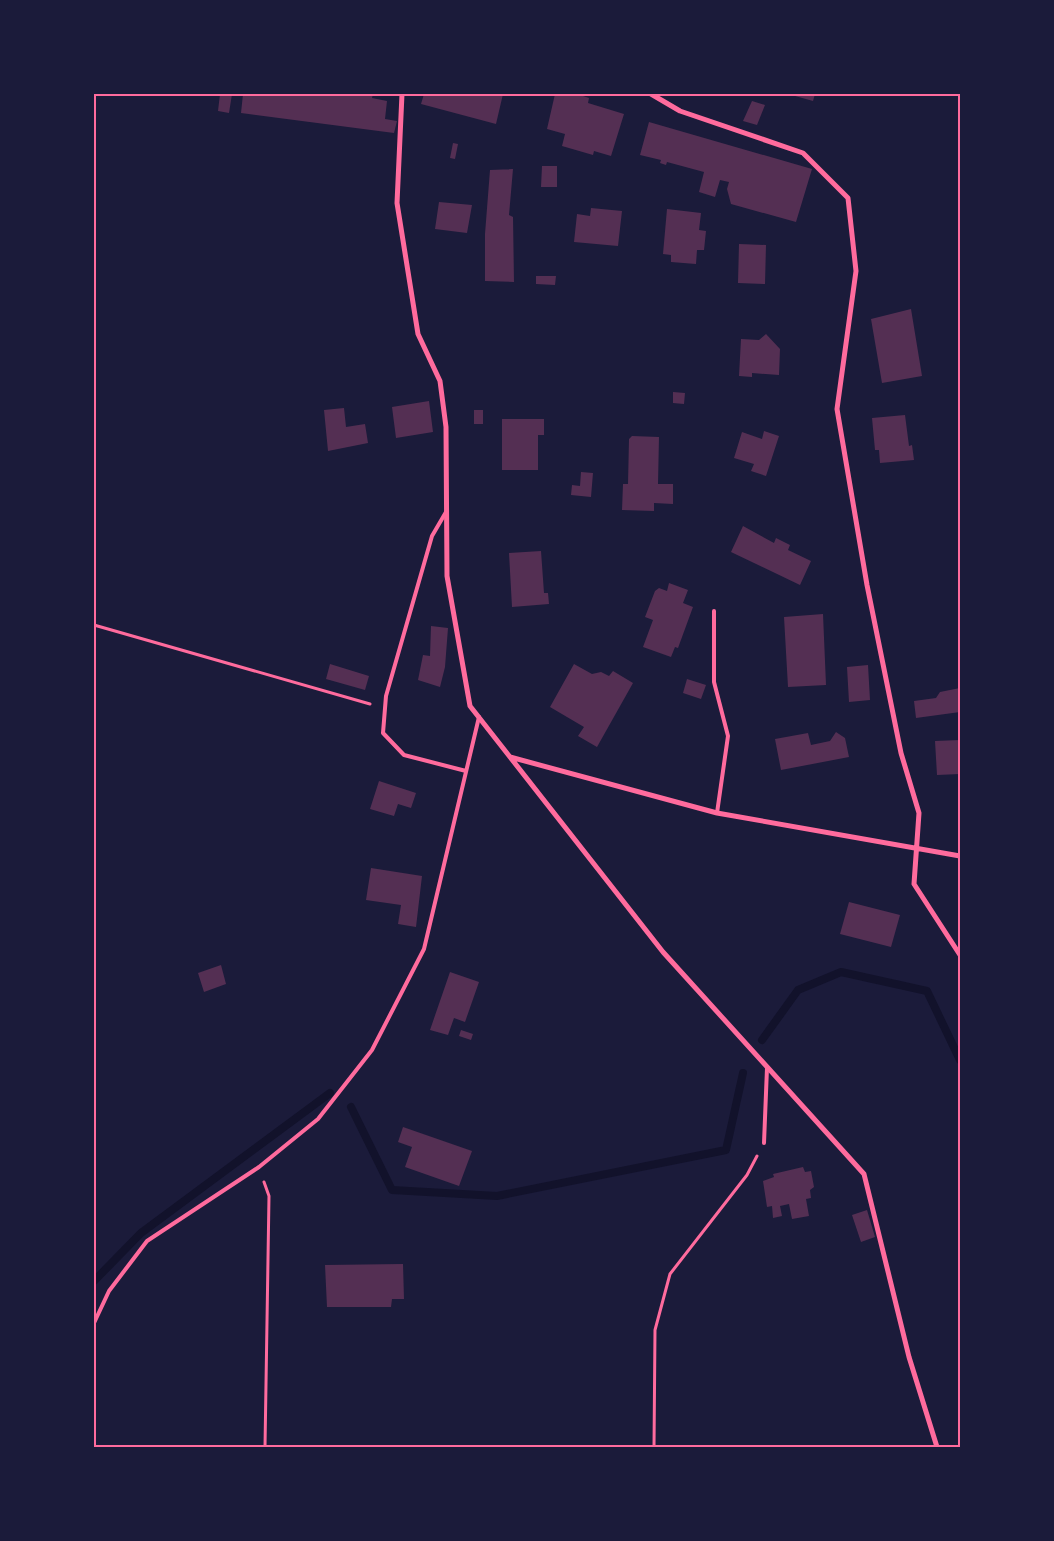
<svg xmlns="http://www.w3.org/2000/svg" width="1054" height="1541" font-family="Mulish,sans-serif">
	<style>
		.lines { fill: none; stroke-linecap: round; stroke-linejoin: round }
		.stream { stroke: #12122b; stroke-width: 8 }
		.building { fill: #542f53 }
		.path { stroke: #ff6b9d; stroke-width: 3 }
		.service { stroke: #ff6b9d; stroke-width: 4 }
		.minor { stroke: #ff6b9d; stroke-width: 5 }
		.neatline { fill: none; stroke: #ff6b9d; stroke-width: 2 }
	</style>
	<rect width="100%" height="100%" fill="#1b1b3a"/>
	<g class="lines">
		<path class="stream" d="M762 1040 798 990 841 972 927 991 960 1060
			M351 1107 392 1190 497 1196 726 1150 743 1073
			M94 1281 141 1233 330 1093"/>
	</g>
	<path class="building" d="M220 94H232L229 113 218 111Z
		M243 94H373L372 98 387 101 385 119 397 121 394 133 241 113Z
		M424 94H503L496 124 421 104Z
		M555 94H577L589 98 588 103 624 114 611 156 594 151 593 155 562 146 565 134 547 129Z
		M788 94H815L813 101Z
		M752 101 765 105 757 125 743 121Z
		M649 122 812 169 796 222 731 204 727 189 729 182 720 180 715 197 699 192 704 172 667 162 666 165 660 163 661 160 640 155Z
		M453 143 458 144 455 159 450 158Z
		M542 166H557V187H541Z
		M513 169 509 215 513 217 514 282 485 281V234L490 170Z
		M439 202 472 205 467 233 435 229Z
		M591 208 622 211 618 246 574 242 577 214 590 216Z
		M667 209 701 213 699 230 706 231 704 250H697L696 264 671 262V255L663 254Z
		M739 244 766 245 765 284 738 283Z
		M536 276H556L555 285 536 284Z
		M911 309 922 376 882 383 871 319Z
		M766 334 780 349 779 375 752 373V377L739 376 741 339 759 340Z
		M673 392 685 393 684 404 673 403Z
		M429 401 433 432 396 438 392 407Z
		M344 408 346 427 365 424 368 443 328 451 324 410Z
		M474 410H483V424H474Z
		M905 415 909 446 912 445 914 460 880 463 879 450H875L872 418Z
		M502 419H544V435H538V470H502Z
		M764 431 779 436 766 476 751 471 754 464 734 458 742 432 762 439Z
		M632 436 659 437 658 484H673V504L654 503V511L622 510 623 484H628L629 439Z
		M581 472 593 473 591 497 571 495 572 485 580 486Z
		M743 526 774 543 776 538 790 545 788 550 811 561 800 585 731 552Z
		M541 551 544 593H548L549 604 512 607 509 553Z
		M669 583 688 590 683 603 693 607 678 648 675 647 671 657 643 647 653 620 645 617 655 591 659 588 667 591Z
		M823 614 826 685 788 687 784 617Z
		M431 626 448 628 445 667 440 687 418 680 423 655 430 656Z
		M330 664 369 676 365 690 326 679Z
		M574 664 592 674 601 672 609 676 613 671 633 683 597 747 578 736 584 727 550 707Z
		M868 665 870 700 849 702 847 667Z
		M687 679 706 685 701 699 683 693Z
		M960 688V712L916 718 914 701 936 698 940 692Z
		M836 732 845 738 849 757 781 770 775 739 808 733 811 745 830 741Z
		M960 740V774L937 775 935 741Z
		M379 781 416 793 411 808 398 804 394 816 370 809Z
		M371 868 422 876 416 927 398 924 401 905 366 900Z
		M849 902 900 915 891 947 840 934Z
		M221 965 226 984 204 992 198 973Z
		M450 972 479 982 465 1022 454 1018 448 1035 430 1030Z
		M461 1030 473 1034 471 1040 459 1036Z
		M403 1127 472 1151 459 1186 405 1167 412 1147 398 1142Z
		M803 1167 805 1172 811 1171 814 1187 810 1190 811 1198 806 1199 809 1216 792 1219 789 1204 780 1206 782 1216 773 1218 772 1206 767 1207 763 1181 774 1177 773 1174Z
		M867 1210 875 1237 861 1242 852 1215Z
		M403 1264 404 1299H392L391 1307H327L325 1265Z"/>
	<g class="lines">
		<path class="path" d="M94 625 370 704
			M264 1182 269 1196 265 1447
			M654 1447 655 1330 670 1274 747 1175 757 1156"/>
		<path class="service" d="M446 512 432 536 386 696 383 733 404 755 466 771
			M714 611V682L728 736 717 813
			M764 1143 767 1068
			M94 1323 109 1291 147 1241 259 1167 318 1119 372 1050 424 949 479 717"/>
		<path class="minor" d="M402 94 397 203 418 334 440 381 446 427 447 576 470 706 663 952 864 1174 909 1357 937 1447
			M651 94 680 111 803 153 848 198 856 271 837 409 867 585 901 753 919 813 914 884 960 955
			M510 757 717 813 960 856"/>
	</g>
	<rect width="1054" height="1541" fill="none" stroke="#1b1b3a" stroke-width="190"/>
	<rect x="95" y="95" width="864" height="1351" class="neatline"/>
</svg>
